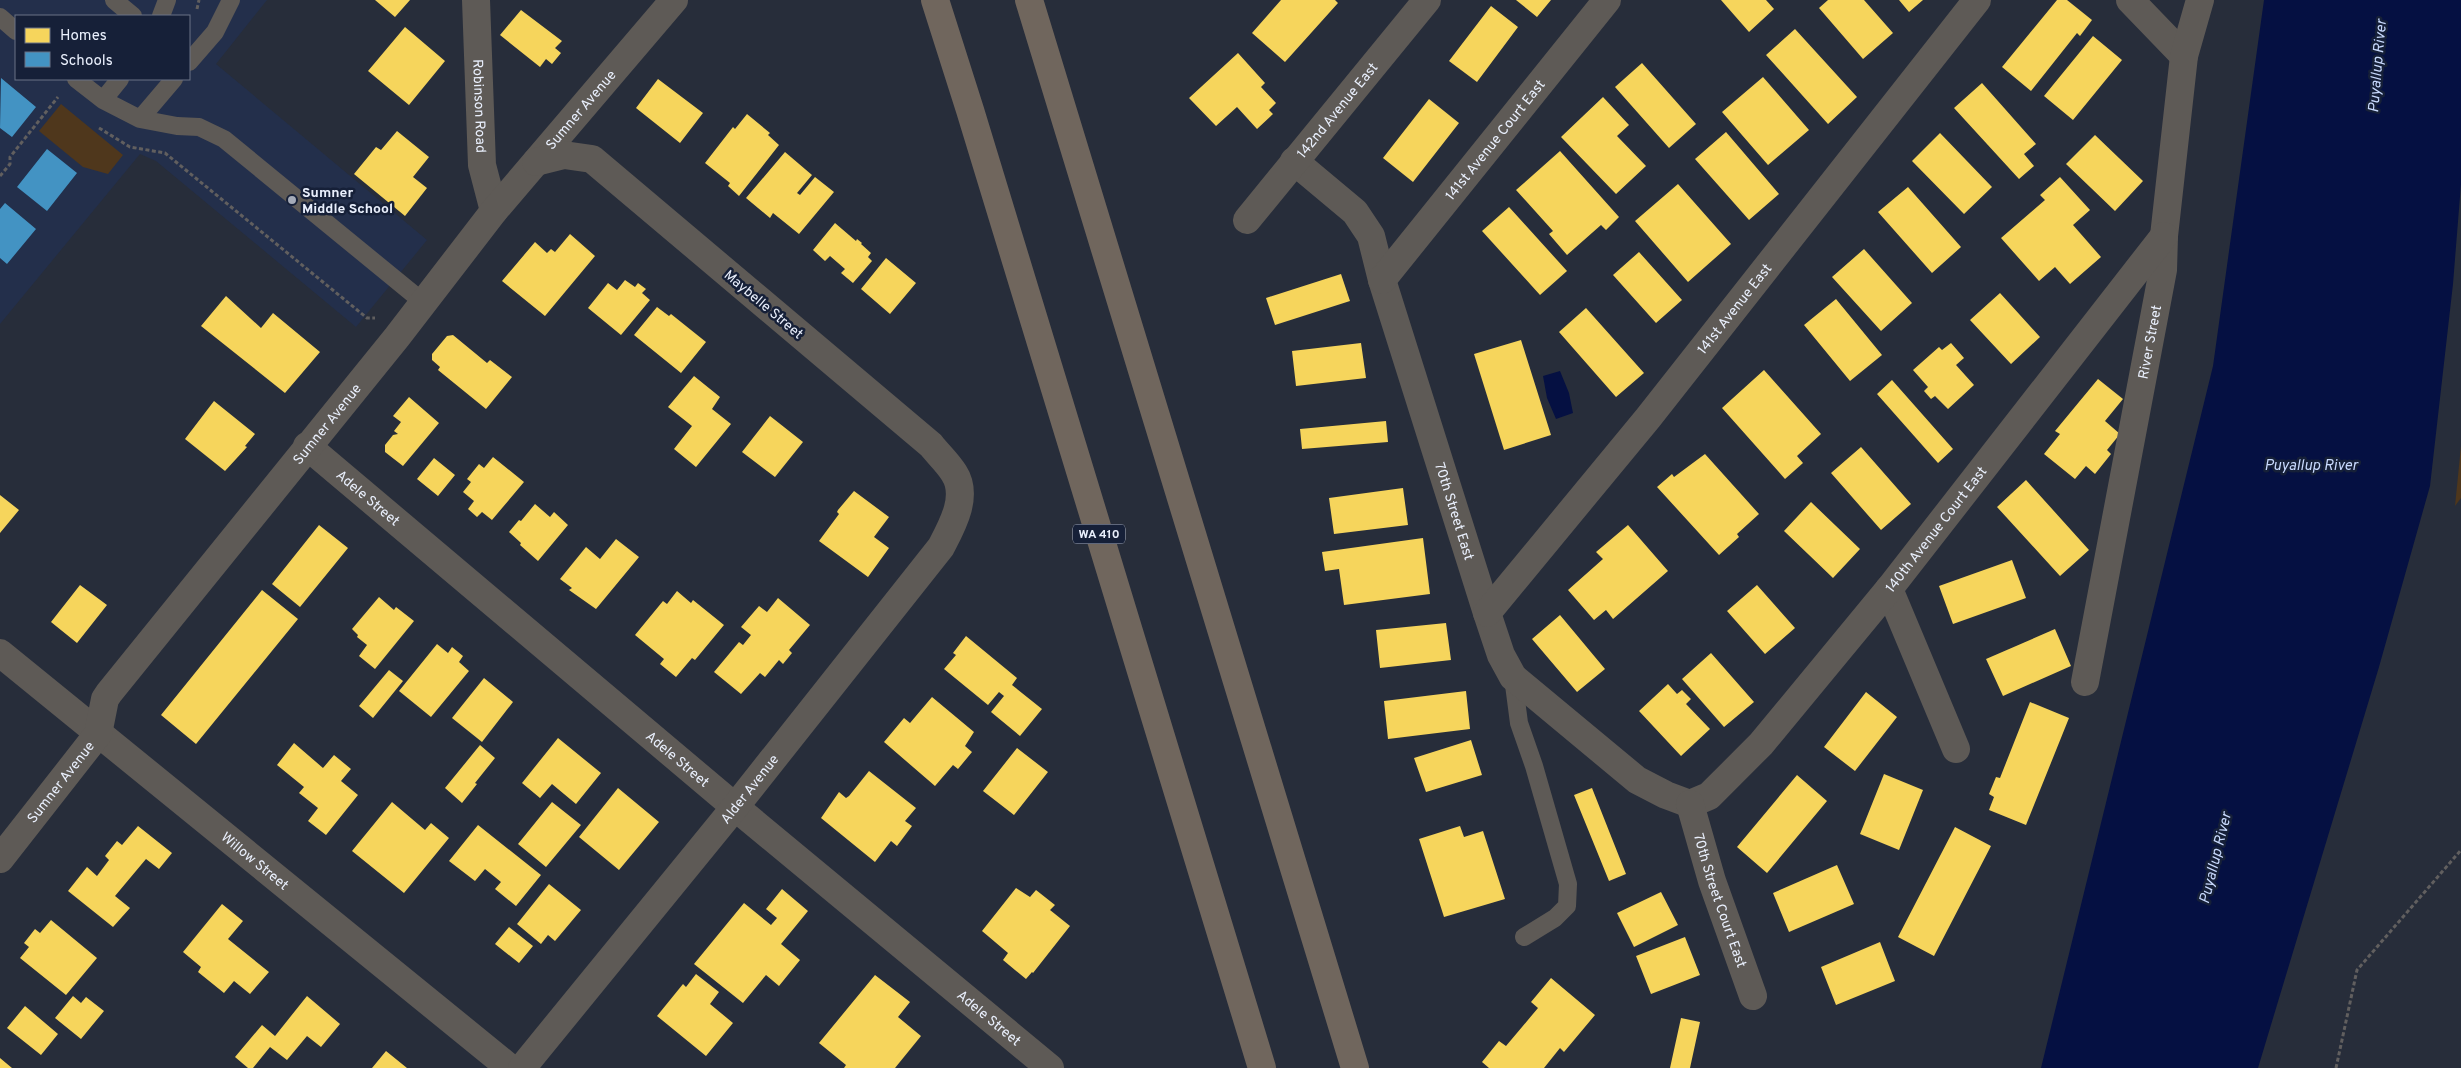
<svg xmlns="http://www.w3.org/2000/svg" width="2461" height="1068" font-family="Overpass,sans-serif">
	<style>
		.built { fill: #232f4b; fill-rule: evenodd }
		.green { fill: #4f371c }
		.water { fill: #051042 }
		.homes { fill: #f6d55c }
		.schools { fill: #4393c3 }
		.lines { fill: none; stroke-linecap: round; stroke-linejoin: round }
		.path { stroke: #615f5f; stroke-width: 3; stroke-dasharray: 4 2.5; stroke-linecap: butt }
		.service { stroke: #5e5a56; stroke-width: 18 }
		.minor { stroke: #5e5a56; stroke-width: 28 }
		.motorway { stroke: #70665d; stroke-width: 28 }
		.poi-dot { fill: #a5abb8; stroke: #162038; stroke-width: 2 }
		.labels { text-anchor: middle; stroke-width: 5; stroke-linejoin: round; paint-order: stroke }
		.shield { fill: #162038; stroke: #aab1c1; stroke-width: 1 }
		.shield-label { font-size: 12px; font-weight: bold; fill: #e9effc }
		.street-label { font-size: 14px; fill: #e9effc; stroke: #162038 }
		.poi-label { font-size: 14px; font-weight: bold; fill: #e9effc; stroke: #162038; text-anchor: start }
		.water-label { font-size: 15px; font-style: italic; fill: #c9dafe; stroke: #162038 }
	</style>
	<rect width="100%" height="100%" fill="#272d3a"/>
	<path class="built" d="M0 0H267L216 64 427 240 356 327 156 161 140 154 0 324ZM16 16H189V79H16Z"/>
	<path class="green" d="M61 104 123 155 108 174 83 167 39 131Z
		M2461 446V498L2455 506Z"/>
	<path class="water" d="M2264 0H2461V184L2453 284 2430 486 2379 667 2258 1068H2041L2213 366Z
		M1560 371 1569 393 1573 413 1556 419 1547 398 1543 376Z"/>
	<path class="homes" d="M375 0H410L395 17Z
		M1281 0H1335L1338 3 1285 62 1252 33Z
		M1516 0H1551L1537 17Z
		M1721 0H1766L1774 9 1749 32Z
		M1828 0H1864L1893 33 1863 59 1819 8Z
		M1899 0H1923L1909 12Z
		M2057 0H2067L2092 20 2080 36 2077 33 2031 91 2002 67Z
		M1491 6 1518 27 1477 82 1449 61Z
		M521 10 562 41 555 48 561 53 552 64 546 59 540 67 500 35Z
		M405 27 445 61 409 105 368 71Z
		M1795 29 1857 97 1828 124 1766 55Z
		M2093 36 2122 60 2073 120 2044 96Z
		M1238 53 1265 83 1261 87 1276 103 1269 110 1273 114 1257 129 1237 107 1216 126 1189 98Z
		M1642 63 1696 124 1669 148 1615 87Z
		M1763 77 1809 130 1768 165 1722 112Z
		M658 79 703 113 680 143 636 108Z
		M1982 83 2036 144 2024 154 2034 166 2019 179 1954 108Z
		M1603 97 1629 125 1617 136 1646 166 1616 194 1561 137Z
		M1429 99 1459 123 1413 182 1383 158Z
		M747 114 770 133 768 135 779 145 739 196 728 186 730 183 705 163 733 127 735 129Z
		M397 131 429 157 413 177 427 188 405 216 354 174 376 147 381 150Z
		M1726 132 1779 194 1749 220 1695 159Z
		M1940 133 1992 187 1964 214 1912 161Z
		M2095 135 2143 181 2115 211 2066 164Z
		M1560 151 1619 217 1606 230 1601 225 1567 255 1549 234 1553 231 1516 190Z
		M785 152 812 175 797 193 800 195 815 177 834 192 799 234 773 213 770 218 746 198Z
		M2060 177 2090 210 2073 225 2101 257 2070 284 2055 267 2039 281 2001 238 2045 200 2040 195Z
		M1678 184 1731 244 1688 282 1635 221Z
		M1908 187 1961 247 1932 273 1878 212Z
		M1509 207 1567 271 1540 295 1482 231Z
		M835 223 856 241 857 239 862 243 861 244 871 253 868 257 872 261 853 283 841 273 845 269 830 256 825 261 813 250Z
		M570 234 595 256 545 316 502 281 535 242 547 253 551 249 555 252Z
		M1864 249 1912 303 1881 331 1832 277Z
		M1639 252 1682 300 1656 323 1613 275Z
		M886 258 916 283 890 314 861 289Z
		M1341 274 1350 301 1275 325 1266 298Z
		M625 280 635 287 638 283 646 289 642 293 650 300 621 335 588 308 608 283 617 290Z
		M2000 293 2040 337 2011 364 1970 320Z
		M226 296 261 328 273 313 320 352 285 393 201 326Z
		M1836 299 1882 355 1850 381 1804 325Z
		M657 307 669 316 671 314 706 342 681 373 634 335Z
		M1586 308 1644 373 1616 397 1559 332Z
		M453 335 487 363 490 360 512 377 486 409 438 370 440 367 432 360V354L447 336Z
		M1521 340 1551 435 1504 450 1474 354Z
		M1361 343 1366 378 1296 386 1292 351Z
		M1951 343 1964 358 1956 365 1974 385 1948 409 1935 396 1931 399 1924 391 1928 387 1913 370 1939 347 1942 350Z
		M1764 370 1821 434 1797 456 1803 463 1785 479 1722 408Z
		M694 376 720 397 712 409 731 424 696 467 674 449 692 426 668 407Z
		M2098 379 2123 399 2105 421 2120 434 2107 450 2111 454 2095 474 2086 466 2075 479 2044 454 2060 434 2055 431Z
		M1892 380 1953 449 1938 463 1877 394Z
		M409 397 439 423 403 466 385 452V445L393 435 398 434 394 431 401 422 393 416Z
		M214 401 255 434 245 446 247 447 225 471 185 439Z
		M770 416 803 442 775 477 742 452Z
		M1386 421 1388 442 1302 449 1300 429Z
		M1861 447 1911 504 1881 530 1831 473Z
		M1705 454 1759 514 1737 534 1739 537 1719 555 1657 487 1672 474 1674 477Z
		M493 457 524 482 492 520 482 512 477 517 468 509 474 501 463 492 471 482 467 479 479 464 484 468Z
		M434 458 455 475 438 496 417 479Z
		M2026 480 2089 550 2060 576 1997 507Z
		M1403 488 1408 525 1334 534 1329 498Z
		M854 491 889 517 874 537 889 548 868 577 819 541 839 514 837 512 838 510Z
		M0 495 19 510 0 533Z
		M1811 502 1860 549 1833 578 1784 531Z
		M535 504 550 517 554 512 568 525 538 561 520 545 521 543 509 532 519 520 521 521Z
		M319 525 348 548 300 607 272 584Z
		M1628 525 1668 571 1613 619 1606 610 1594 620 1568 590 1603 559 1596 552Z
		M1423 538 1430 594 1344 605 1339 569 1325 571 1322 552Z
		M616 539 639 557 596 609 569 590 572 588 560 579 586 547 600 559Z
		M2012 560 2026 598 1953 624 1939 586Z
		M80 585 107 605 77 643 51 622Z
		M1757 585 1795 628 1765 654 1727 611Z
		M262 590 298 619 196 744 161 715Z
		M677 591 691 603 693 600 724 625 695 660 692 658 676 677 660 664 664 659 635 635 663 601 667 604Z
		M379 597 394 610 396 607 414 621 375 669 359 656 367 645 357 637 358 635 352 629Z
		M778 598 810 625 789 650 792 653 783 664 779 660 765 677 760 673 741 694 714 672 739 642 743 645 751 635 741 627 759 606 767 612Z
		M1560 615 1605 669 1577 692 1532 639Z
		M1446 623 1451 660 1380 668 1376 630Z
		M2055 629 2071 666 2003 696 1986 659Z
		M966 636 1017 678 1012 685 1042 709 1020 736 991 712 1004 696 999 692 988 705 944 669 956 655 953 653Z
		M437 644 448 653 452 647 463 656 459 662 469 671 431 717 399 691Z
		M1711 653 1754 702 1724 727 1682 679Z
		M389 670 403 681 373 718 359 706Z
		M484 678 513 702 482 742 452 718Z
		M1668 684 1677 694 1682 690 1691 699 1686 704 1710 729 1681 756 1639 711Z
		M1466 691 1470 729 1388 739 1384 701Z
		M1866 692 1897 717 1855 771 1824 747Z
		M932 697 974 732 965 746 972 752 958 769 953 765 935 786 884 742 904 718 910 723Z
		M2030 702 2069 718 2026 825 1989 810 1994 797 1989 794 1996 777 2000 778Z
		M558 738 601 773 576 804 552 784 540 798 522 783Z
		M1471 740 1482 775 1426 792 1414 758Z
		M294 743 323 768 334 755 351 769 341 781 358 795 326 835 308 821 318 808 299 793 304 787 277 765Z
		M480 745 495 758 475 783 477 784 462 803 445 788Z
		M1017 748 1048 772 1014 815 983 791Z
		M869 771 916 808 905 821 912 826 897 846 891 841 875 862 821 818 839 792 846 798 849 796Z
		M1884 774 1923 790 1899 850 1860 834Z
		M1797 775 1827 801 1767 873 1737 847Z
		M618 788 659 822 619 870 579 837Z
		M1592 788 1626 874 1609 881 1574 795Z
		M392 802 425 830 431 823 449 838 404 893 352 851Z
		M552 802 581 825 546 867 518 844Z
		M478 825 541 875 516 906 495 889 501 882 485 869 475 881 449 861Z
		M138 826 172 853 159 869 146 859 115 896 130 908 113 927 68 891 87 867 97 876 109 860 105 856 117 841 122 845Z
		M1460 826 1464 837 1483 831 1505 899 1444 917 1419 839Z
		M1955 827 1991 846 1934 956 1898 937Z
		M1837 865 1854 904 1789 932 1773 893Z
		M549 884 581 910 555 941 548 935 541 944 517 924Z
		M1016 888 1030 897 1036 890 1055 905 1050 910 1070 926 1033 973 1032 972 1026 979 1003 960 1008 953 982 931Z
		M782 889 808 911 781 944 800 960 779 986 766 975 743 1003 694 964 744 903 771 925 777 918 766 909Z
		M1661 892 1678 925 1634 947 1617 913Z
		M222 904 243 921 228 939 269 972 250 994 234 981 224 993 198 972 201 967 183 952Z
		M51 920 97 958 66 995 20 958 29 947 24 943 35 929 40 933Z
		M509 927 533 946 519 963 495 944Z
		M1685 937 1700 975 1651 994 1636 956Z
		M1880 942 1895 981 1836 1005 1821 967Z
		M696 974 719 992 710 1004 733 1023 706 1056 657 1016 683 984 686 987Z
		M875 975 910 1002 898 1017 921 1036 895 1068H844L846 1065 819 1043Z
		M1551 978 1595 1015 1564 1052 1560 1048 1544 1068H1489L1482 1062 1499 1041 1506 1046 1538 1008 1531 1002Z
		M73 996 81 1003 86 997 104 1011 81 1039 55 1018Z
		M307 996 340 1024 321 1047 307 1036 287 1060 270 1047 253 1068H248L235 1057 262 1025 275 1036Z
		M25 1006 58 1034 41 1055 7 1028Z
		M1681 1018 1700 1022 1690 1068H1670Z
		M386 1051 407 1068H372Z
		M0 1058 12 1068H0Z"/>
	<path class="schools" d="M1 78 36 107 12 137 0 128Z
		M47 149 77 173 47 211 17 187Z
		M5 203 36 229 7 264 0 258V209Z"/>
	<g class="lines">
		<path class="path" d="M197 9 199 0
			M99 128 130 147 165 153 367 318H375
			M0 176 10 164V157L58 97
			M2336 1068 2357 970 2461 850"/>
		<path class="service" d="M114 0 133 16
			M161 16 167 0
			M0 17 16 31
			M189 62 215 32 231 0
			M76 79 103 100 140 119 177 126 199 127 224 139 423 302
			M103 100 120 79
			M140 119 174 79
			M1513 677 1519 723 1534 766 1568 884 1567 906 1555 918 1524 937"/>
		<g class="minor">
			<path id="s1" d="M476 0 482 165 494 211"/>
			<path d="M2130 0 2184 56"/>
			<path id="s2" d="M1294 161 1355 212 1371 236 1382 280 1487 613 1501 655 1513 677 1637 780 1666 795 1690 804"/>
			<path id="s3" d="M1247 220 1427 0"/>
			<path id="s4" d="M1382 280 1607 0"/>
			<path id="s5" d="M307 446 735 807 1050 1068"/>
			<path d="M1889 589 1956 749"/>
			<path id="s6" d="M1487 613 1648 418 1977 0"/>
			<path id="s7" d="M0 653 510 1068"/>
			<path id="s8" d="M2085 682 2163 270 2164 236 2184 56 2200 0"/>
			<path id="s9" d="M1690 804 1709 796 1761 744 1889 589 2164 236"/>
			<path id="s10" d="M1690 804 1712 881 1753 996"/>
			<path id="s11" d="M0 859 98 734 105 699 109 693 397 337 494 211 674 0"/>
			<path id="s12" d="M522 1068 735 807 941 547C952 526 969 496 954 473 948 463 938 454 931 445L592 159 564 155 536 162"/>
		</g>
		<path class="motorway" d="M935 0 970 110 1262 1068
			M1029 0 1355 1068"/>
	</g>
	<circle class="poi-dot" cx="292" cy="200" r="5"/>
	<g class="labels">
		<rect class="shield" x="1073" y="524.5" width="52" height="19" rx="4"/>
		<g class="shield-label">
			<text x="1099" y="538">WA 410</text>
		</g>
		<g class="street-label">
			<text dy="5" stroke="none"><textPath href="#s1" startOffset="106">Robinson Road</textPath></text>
			<text dy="5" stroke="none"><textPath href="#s11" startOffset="952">Sumner Avenue</textPath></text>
			<text dy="5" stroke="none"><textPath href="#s3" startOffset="142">142nd Avenue East</textPath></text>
			<text dy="5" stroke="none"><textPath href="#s4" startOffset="180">141st Avenue Court East</textPath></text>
			<text transform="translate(764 304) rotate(40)" y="5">Maybelle Street</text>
			<text dy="5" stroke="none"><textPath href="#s6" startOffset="392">141st Avenue East</textPath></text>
			<text dy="5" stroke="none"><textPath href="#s8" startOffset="346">River Street</textPath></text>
			<text dy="5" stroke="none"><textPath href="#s11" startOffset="548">Sumner Avenue</textPath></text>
			<text dy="5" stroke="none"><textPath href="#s5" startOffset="80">Adele Street</textPath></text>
			<text dy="5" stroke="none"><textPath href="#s2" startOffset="396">70th Street East</textPath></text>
			<text dy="5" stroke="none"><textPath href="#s9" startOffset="371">140th Avenue Court East</textPath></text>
			<text dy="5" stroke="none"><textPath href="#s5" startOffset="485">Adele Street</textPath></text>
			<text dy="5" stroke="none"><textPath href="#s11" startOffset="98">Sumner Avenue</textPath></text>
			<text dy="5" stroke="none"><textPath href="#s12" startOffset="360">Alder Avenue</textPath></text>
			<text dy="5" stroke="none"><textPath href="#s7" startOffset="329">Willow Street</textPath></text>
			<text dy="5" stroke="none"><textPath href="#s10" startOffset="101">70th Street Court East</textPath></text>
			<text dy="5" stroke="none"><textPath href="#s5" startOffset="890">Adele Street</textPath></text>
		</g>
		<g class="poi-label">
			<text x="302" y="197">Sumner<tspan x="302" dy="16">Middle School</tspan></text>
		</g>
		<g class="water-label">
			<text transform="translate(2377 66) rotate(-85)" y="5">Puyallup River</text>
			<text x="2311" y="470">Puyallup River</text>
			<text transform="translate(2215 858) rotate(-76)" y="5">Puyallup River</text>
		</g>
	</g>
	<rect x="15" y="15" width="175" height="65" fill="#162038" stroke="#6a7386"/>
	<rect x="25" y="28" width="25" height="15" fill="#f6d55c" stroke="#6a7386"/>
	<text x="60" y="40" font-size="15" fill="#e9effc">Homes</text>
	<rect x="25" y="52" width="25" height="15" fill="#4393c3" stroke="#6a7386"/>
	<text x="60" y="65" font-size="15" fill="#e9effc">Schools</text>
</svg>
